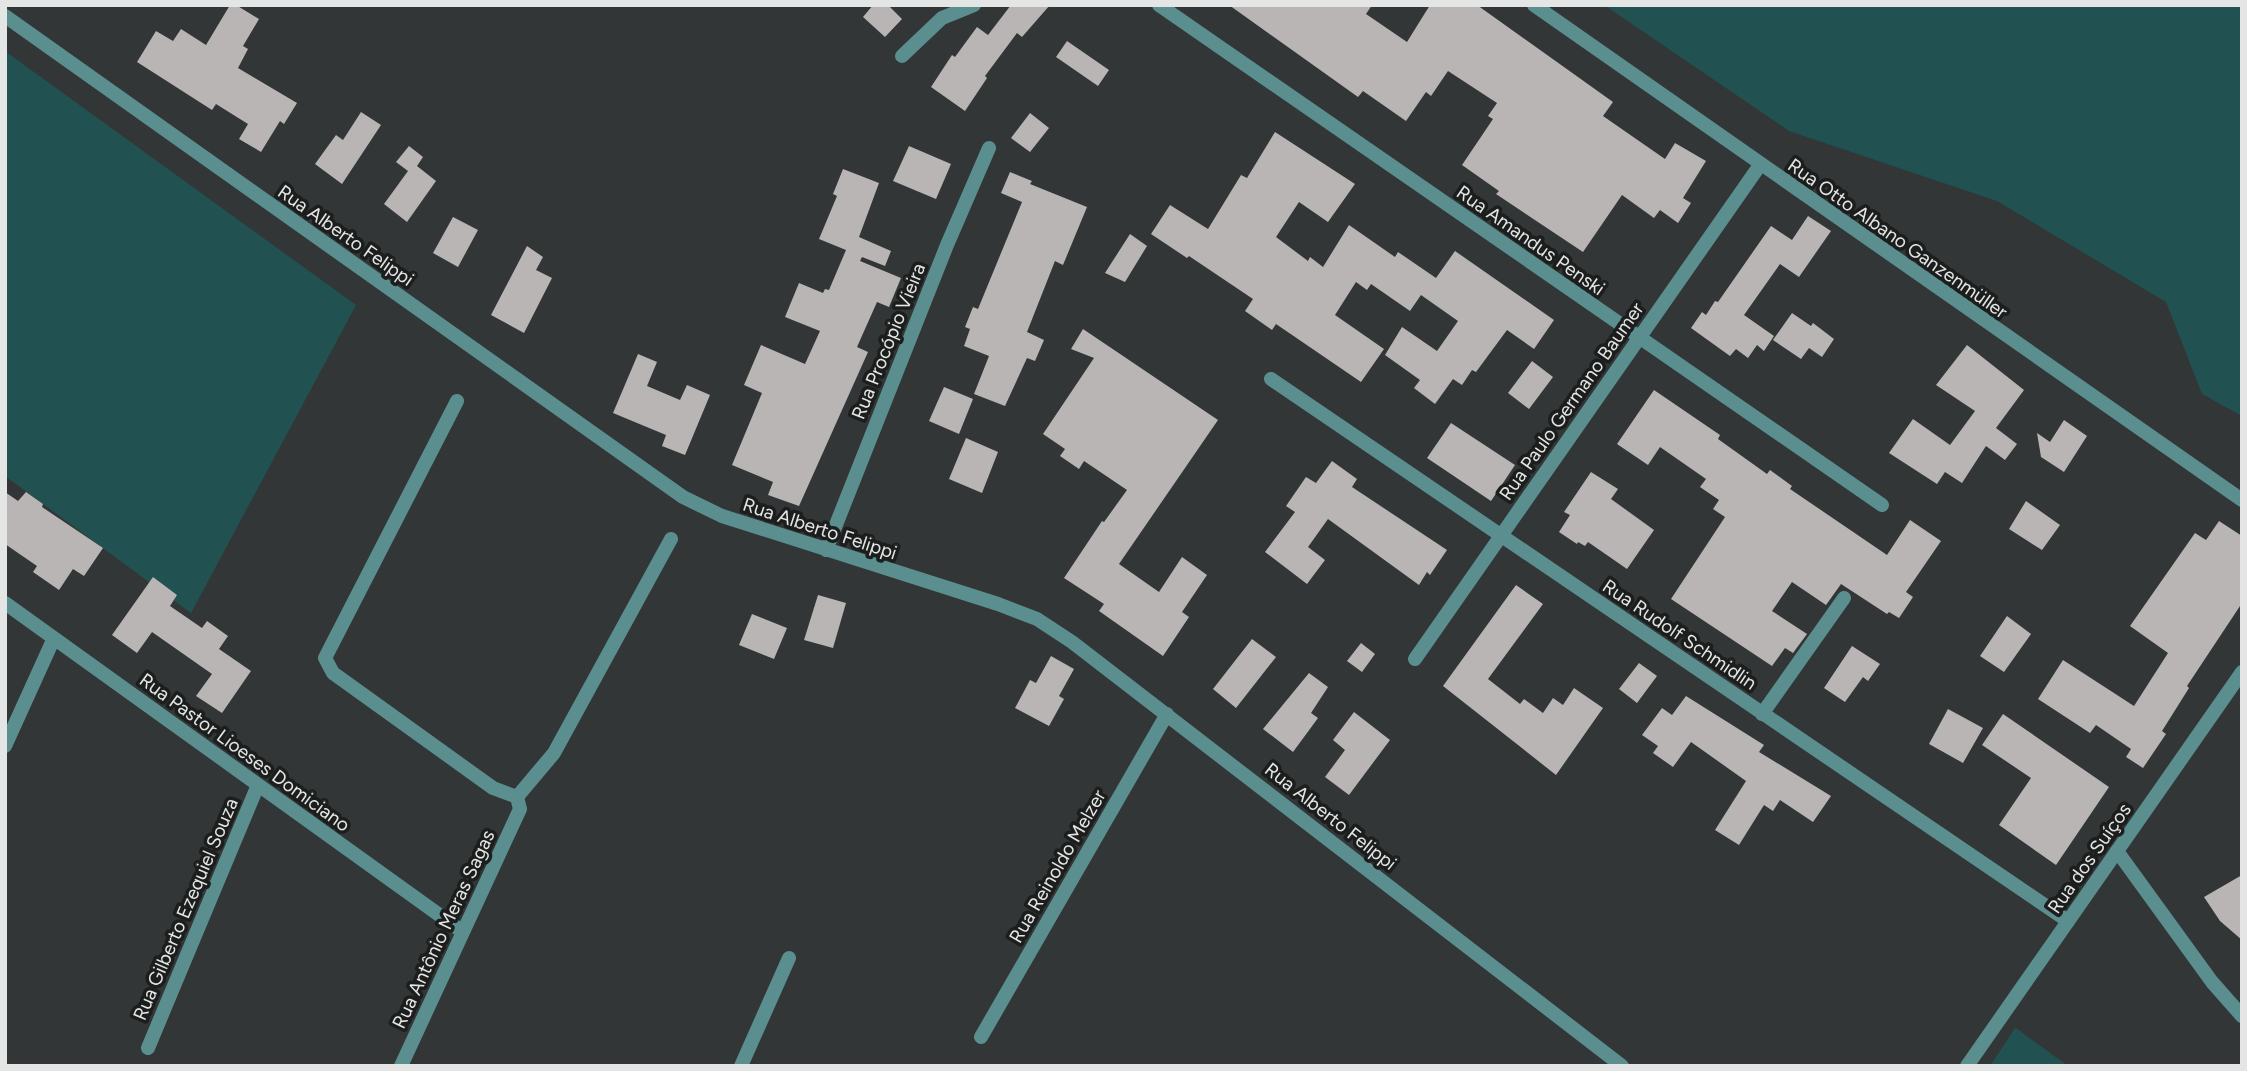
<svg xmlns="http://www.w3.org/2000/svg" width="2247" height="1071" font-family="Figtree,sans-serif">
	<style>
		.green { fill: #215151 }
		.building { fill: #b9b5b5 }
		.lines { fill: none; stroke-linecap: round; stroke-linejoin: round }
		.minor { stroke: #5b8f8f; stroke-width: 14 }
		.tertiary { stroke: #5b8f8f; stroke-width: 14 }
		.labels { text-anchor: middle; stroke-width: 7; stroke-linejoin: round; paint-order: stroke }
		.street-label { font-size: 19px; fill: #e4e6e6; stroke: #1c1d1d }
	</style>
	<rect width="100%" height="100%" fill="#333636"/>
	<path class="green" d="M1604 5H2242V416L2202 394 2166 302 1997 201 1789 131Z
		M5 51 356 305 191 613 5 476Z
		M2015 1028H2016L2068 1066H1990Z"/>
	<path class="building" d="M230 5H236L259 19 243 46 248 49 238 68 297 103 284 124 280 121 261 152 239 139 248 124 216 104 212 110 137 62 156 31 173 41 181 29 206 45Z
		M873 5H888L902 19 885 37 863 17Z
		M1011 5H1050L1022 37 1017 33 985 76 987 78 965 111 931 87 952 55 955 57 977 27 988 35Z
		M1229 5H1372L1366 14 1407 42 1430 5H1477L1613 102 1603 116 1665 159 1675 143 1706 161 1683 198 1691 203 1678 223 1660 210 1654 218 1622 195 1583 252 1496 194 1499 191 1462 165 1493 119 1488 116 1497 103 1448 71 1431 96 1426 92 1406 121 1363 91 1358 97Z
		M1067 41 1109 70 1098 86 1056 57Z
		M361 112 381 125 342 184 315 164 336 135 343 140Z
		M1030 113 1049 128 1030 152 1011 138Z
		M1275 132 1355 184 1328 222 1299 202 1276 237 1308 261 1310 257 1323 267 1349 225 1395 257 1398 252 1436 278 1455 251 1554 320 1534 349 1507 330 1476 372 1472 370 1462 385 1453 379 1435 404 1414 388 1420 380 1385 355 1402 327 1437 351 1458 321 1421 295 1410 311 1371 284 1367 290 1356 282 1335 315 1384 349 1361 382 1276 324 1272 330 1245 311 1253 299 1189 256 1187 258 1151 234 1170 205 1208 229 1241 175 1247 178Z
		M409 146 423 157 417 166 436 181 407 222 384 204 408 171 396 162Z
		M909 146 951 164 936 199 893 181Z
		M843 169 879 183 859 237 891 251 885 266 862 257 860 261 901 278 889 307 877 302 857 347 868 352 799 506 768 495 773 482 732 465 762 393 744 385 761 345 805 364 820 331 785 317 799 283 823 293 825 289 829 290 846 250 819 239 837 196 833 194Z
		M1010 172 1032 181 1030 184 1087 207 1063 265 1055 261 1027 332 1044 340 1035 361 1027 358 1005 406 974 394 989 356 964 346 970 329 965 327 973 307 978 309 1022 202 1001 193Z
		M1808 216 1831 231 1799 277 1780 264 1744 315 1774 336 1764 351 1757 345 1748 358 1736 349 1730 356 1691 328 1702 312 1706 315 1715 301 1718 302 1771 226 1792 240Z
		M453 217 478 230 458 267 433 253Z
		M1130 234 1147 246 1125 282 1105 273Z
		M527 246 543 257 536 270 552 278 524 333 491 315Z
		M1792 313 1811 326 1813 323 1834 339 1822 357 1809 348 1801 359 1773 340Z
		M1083 329 1218 420 1119 564 1159 592 1182 557 1207 575 1182 612 1189 617 1163 656 1099 611 1104 604 1064 578 1102 521 1104 522 1127 490 1084 461 1079 469 1060 456 1065 449 1043 434 1094 358 1071 349Z
		M1967 345 2024 390 1996 428 2017 444 2005 460 1986 446 1962 483 1945 472 1937 484 1889 453 1913 419 1950 445 1975 411 1936 385Z
		M638 354 657 362 647 386 680 400 687 385 710 395 685 455 662 446 666 435 613 413Z
		M1532 361 1553 377 1529 409 1508 393Z
		M944 387 973 399 959 434 929 421Z
		M1654 390 1720 435 1718 439 1767 474 1770 470 1792 486 1790 489 1887 555 1910 520 1941 541 1906 592 1913 597 1899 618 1889 612 1887 614 1841 584 1826 605 1792 582 1772 611 1807 634 1793 653 1785 648 1772 666 1671 599 1725 517 1713 509 1719 500 1700 487 1706 479 1660 447 1648 465 1617 444Z
		M2064 420 2087 436 2064 472 2041 457 2037 433 2050 442Z
		M1451 423 1515 465 1491 501 1427 458Z
		M966 438 998 452 982 493 949 479Z
		M1332 461 1357 479 1352 487 1447 550 1430 575 1427 572 1419 585 1328 519 1308 547 1325 560 1307 584 1265 552 1295 512 1286 506 1306 477 1316 483Z
		M1591 472 1618 489 1611 499 1654 530 1627 569 1588 542 1585 546 1578 542 1577 544 1559 532 1570 515 1564 512Z
		M5 492 18 501 26 492 43 504 42 507 103 548 84 576 73 569 59 590 33 572 37 566 5 544Z
		M2026 501 2060 525 2042 550 2009 529Z
		M2219 521 2242 536V603L2187 686 2189 688 2162 731 2166 734 2143 768 2126 757 2131 749 2096 725 2090 733 2038 699 2063 660 2134 706 2168 653 2130 626 2195 533 2206 540Z
		M153 577 177 595 170 606 202 628 207 621 228 636 219 649 251 671 222 713 196 696 212 674 152 632 137 653 112 635Z
		M1516 585 1543 604 1488 679 1520 704 1524 699 1543 713 1553 698 1563 705 1574 688 1603 708 1556 775 1443 686Z
		M818 595 846 603 833 648 804 640Z
		M752 614 787 628 774 659 739 645Z
		M2007 616 2031 634 2004 672 1980 656Z
		M1252 639 1276 657 1236 708 1213 689Z
		M1361 643 1375 654 1362 672 1347 661Z
		M1852 646 1880 664 1868 681 1863 677 1845 702 1824 688Z
		M1051 656 1074 669 1059 696 1064 699 1049 726 1015 708 1030 680 1036 683Z
		M1639 663 1657 676 1637 703 1619 689Z
		M1309 673 1328 687 1311 713 1318 718 1293 752 1263 729Z
		M1686 696 1764 745 1759 752 1831 796 1813 822 1780 800 1773 811 1764 805 1739 845 1715 830 1746 781 1691 742 1673 767 1653 753 1658 746 1642 735 1662 708 1672 715Z
		M1948 709 1983 728 1963 763 1929 744Z
		M1354 712 1390 740 1349 795 1325 777 1345 750 1333 740Z
		M2003 714 2109 787 2056 865 1999 825 2031 778 1982 745Z
		M2242 875V940L2220 921 2204 897Z"/>
	<g class="lines">
		<path class="minor" d="M1159 5 1882 505
			M1534 5 2242 500
			M5 16 683 497 722 516 998 604 1037 619 1072 642 1622 1066
			M902 56 942 18 974 5
			M1271 379 2068 921
			M457 401 325 658 333 673 493 788 517 797
			M826 550 947 245 989 148
			M5 603 463 932
			M1415 659 1760 165
			M1762 714 1844 598
			M5 746 54 638
			M2117 851 2212 982 2242 1016
			M981 1037 1167 714
			M148 1048 258 785
			M401 1066 520 809 517 797 554 753 671 539
			M741 1066 789 958"/>
		<path class="tertiary" d="M1967 1066 2242 672"/>
	</g>
	<g class="labels">
		<g class="street-label">
			<text transform="translate(346 235) rotate(35)" y="7">Rua Alberto Felippi</text>
			<text transform="translate(1898 238) rotate(35)" y="7">Rua Otto Albano Ganzenmüller</text>
			<text transform="translate(1531 240) rotate(35)" y="7">Rua Amandus Penski</text>
			<text transform="translate(888 341) rotate(-68)" y="7">Rua Procópio Vieira</text>
			<text transform="translate(1571 401) rotate(-55)" y="7">Rua Paulo Germano Baumer</text>
			<text transform="translate(820 528) rotate(18)" y="7">Rua Alberto Felippi</text>
			<text transform="translate(1680 634) rotate(34)" y="7">Rua Rudolf Schmidlin</text>
			<text transform="translate(245 752) rotate(36)" y="7">Rua Pastor Lioeses Domiciano</text>
			<text transform="translate(1331 816) rotate(38)" y="7">Rua Alberto Felippi</text>
			<text transform="translate(2089 858) rotate(-55)" y="7">Rua dos Suíços</text>
			<text transform="translate(1057 866) rotate(-60)" y="7">Rua Reinoldo Melzer</text>
			<text transform="translate(185 909) rotate(-67)" y="7">Rua Gilberto Ezequiel Souza</text>
			<text transform="translate(443 929) rotate(-65)" y="7">Rua Antônio Meras Sagas</text>
		</g>
	</g>
	<rect width="2247" height="1071" fill="none" stroke="#e4e6e6" stroke-width="14"/>
</svg>
